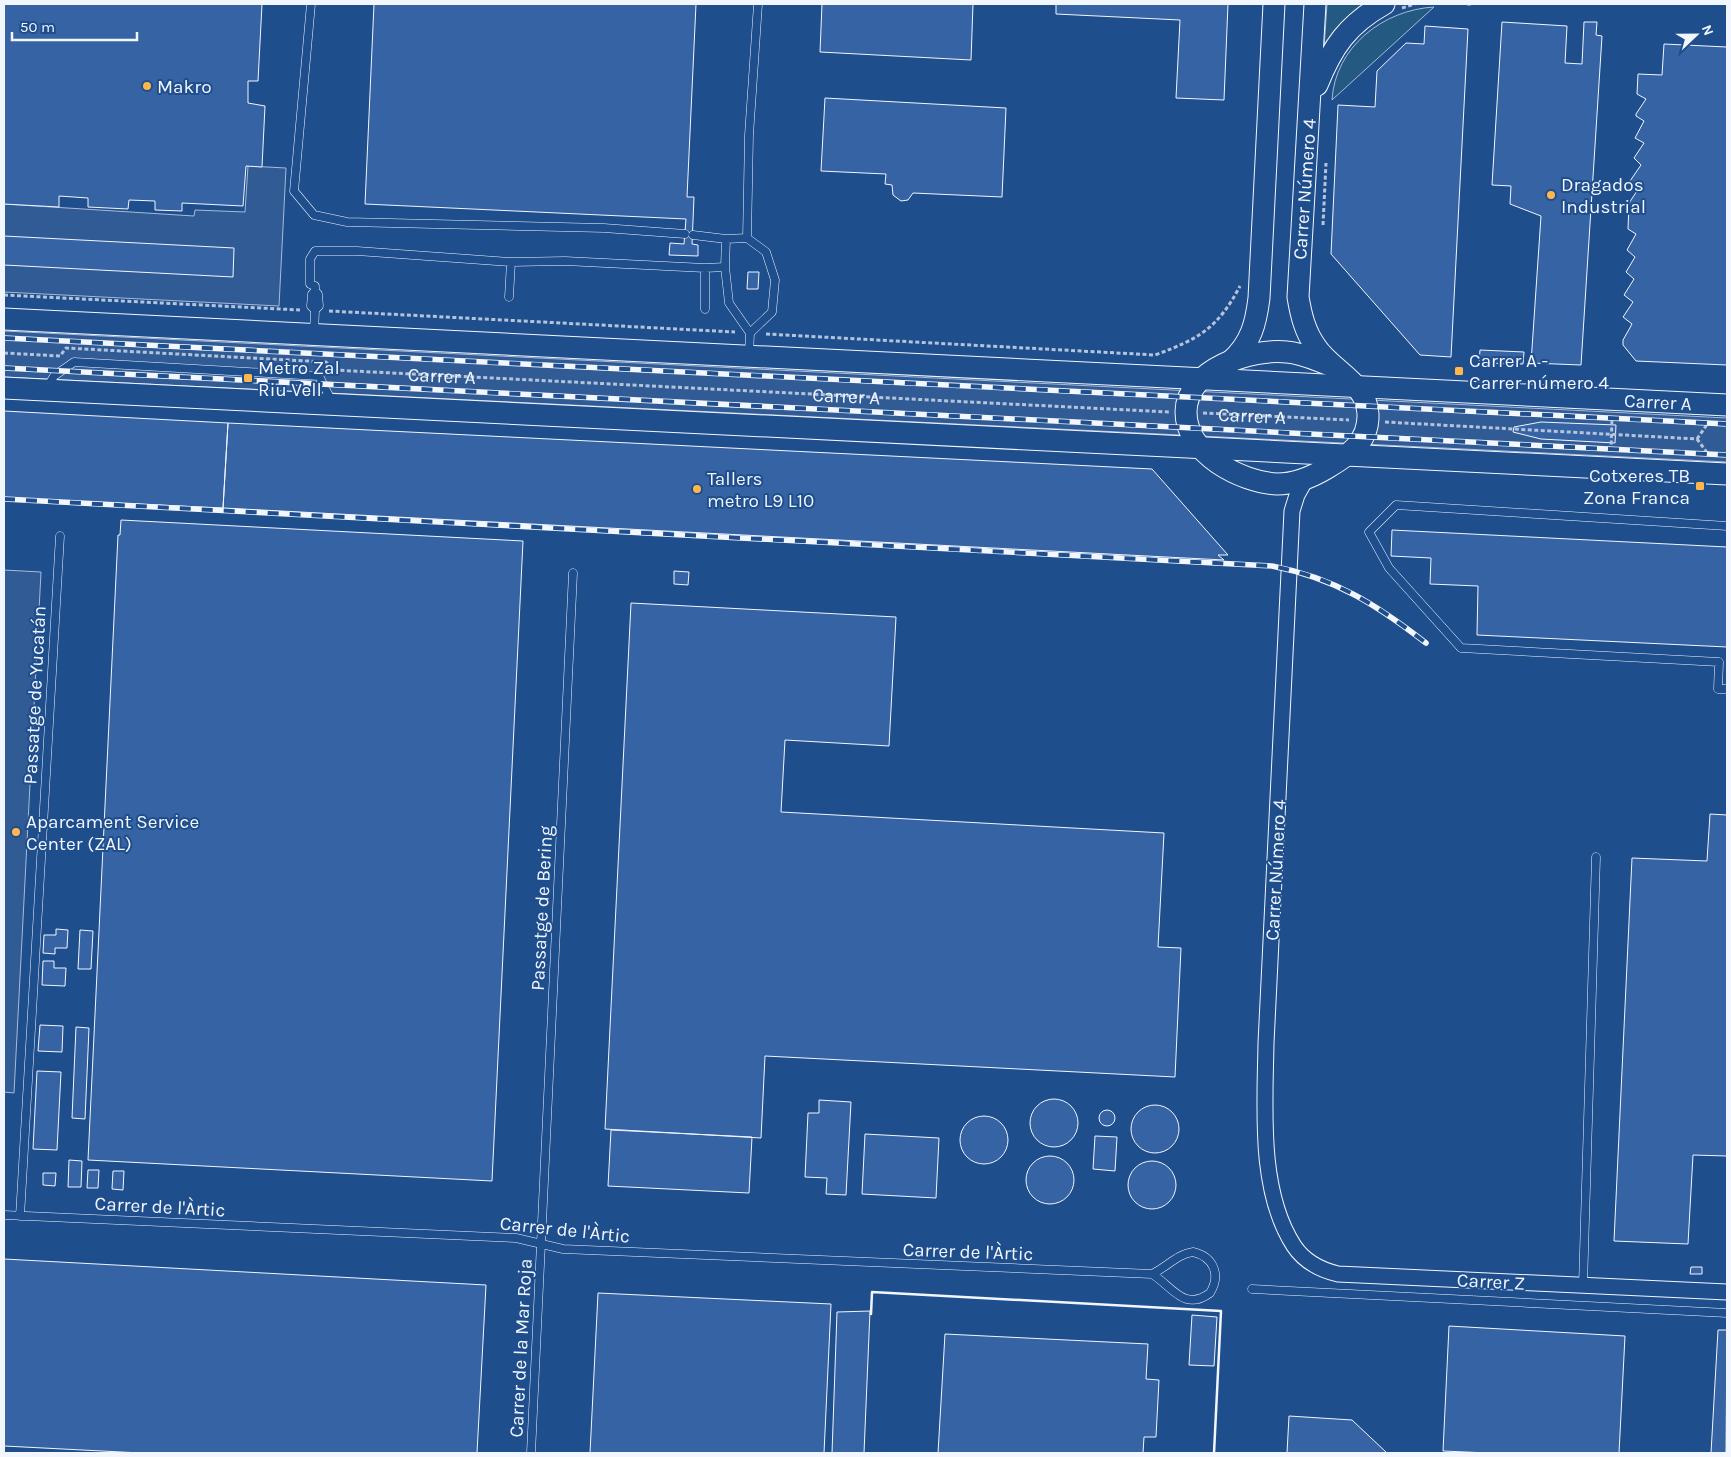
<svg xmlns="http://www.w3.org/2000/svg" width="1731" height="1457" font-family="Karla,sans-serif">
	<style>
		.green { fill: #245a82; stroke: #a8bbd7 }
		.parking { fill: #305b95; stroke: #a8bbd7 }
		.building { fill: #3563a3; stroke: #f2f6ff }
		.lines { fill: none; stroke-linecap: round; stroke-linejoin: round }
		.lane-casing { stroke: #f2f6ff; stroke-width: 9 }
		.street-casing { stroke: #f2f6ff; stroke-width: 17 }
		.secondary-casing { stroke: #f2f6ff; stroke-width: 23 }
		.path { stroke: #b3c4dc; stroke-width: 3; stroke-dasharray: 4 2.5; stroke-linecap: butt }
		.lane { stroke: #1f4e8c; stroke-width: 8 }
		.street { stroke: #1f4e8c; stroke-width: 15 }
		.secondary { stroke: #1f4e8c; stroke-width: 21 }
		.rail-casing { stroke: #f2f6ff; stroke-width: 5.5 }
		.rail { stroke: #1f4e8c; stroke-width: 4; stroke-dasharray: 11; stroke-linecap: butt }
		.wall { stroke: #f2f6ff; stroke-width: 2.5 }
		.poi-dot { fill: #ffb74d; stroke: #1f4e8c; stroke-width: 2 }
		.labels { text-anchor: middle; stroke-width: 4; stroke-linejoin: round; paint-order: stroke }
		.poi-label { font-size: 19px; fill: #f2f6ff; stroke: #1f4e8c; text-anchor: start }
		.street-label { font-size: 19px; fill: #f2f6ff; stroke: #1f4e8c }
	</style>
	<rect width="100%" height="100%" fill="#1f4e8c"/>
	<path class="green" d="M1327 4H1369L1324 49Z
		M1434 7 1332 100C1335 47 1383 10 1434 7Z"/>
	<path class="parking" d="M248 166 286 168 279 306 4 292V204L194 216 195 210 245 212Z
		M4 331 1727 418V462L4 377Z
		M4 570 41 572 14 1093 4 1092Z"/>
	<path class="building" d="M4 4H262L258 81H248V103L265 106 262 167 246 166 243 206 182 203V211L155 210V201L129 200 128 209 88 207V198L59 196V207L4 204Z
		M374 4H696L687 197H694L692 244 698 245V256L669 255 670 243 684 244 686 219 365 204Z
		M822 4H973L971 60 820 52Z
		M1056 4H1228L1224 100 1176 98 1180 20 1056 14Z
		M1502 22 1567 26 1565 63 1582 64 1584 22H1597L1596 35 1602 36 1581 365 1531 363 1541 216 1510 204 1511 186 1492 185Z
		M1425 26 1468 29 1451 357 1420 355 1331 254 1338 105 1375 107 1377 71 1406 43 1424 44Z
		M1664 44 1727 47V365L1636 361 1623 345V340L1632 324 1623 317 1633 302 1624 295 1634 279 1626 272 1635 257 1627 250 1636 234 1628 229 1629 203 1639 188 1630 181 1641 165 1634 158 1644 143 1635 138 1644 121 1636 116V114L1646 99 1637 94 1638 74 1662 75Z
		M825 98 1006 108 1002 197 913 193 908 200 901 201 893 195 892 185 885 184 886 174 821 171Z
		M4 236 234 248 233 277 4 265Z
		M748 272H759L758 289H747Z
		M1480 350 1524 352 1523 364 1479 363Z
		M4 411 228 423 223 508 4 498Z
		M1541 422 1616 425 1615 443 1541 439 1513 432 1514 427Z
		M228 423 1152 469 1228 555H1218L1224 560 223 508Z
		M121 520 523 541 492 1181 88 1160 118 535H120Z
		M1392 530 1727 547V647L1477 635 1478 586 1430 584 1431 558 1391 556Z
		M674 571 689 572 688 585 674 584Z
		M631 603 896 617 889 746 785 740 781 812 1164 833 1158 947 1181 948 1175 1077 765 1056 761 1138 605 1129Z
		M1710 814 1727 815V1156L1693 1155 1688 1244 1614 1241 1632 858 1707 861Z
		M56 929 68 930 67 948H55V954L43 953 44 935H56Z
		M80 930 93 931 91 969H78Z
		M43 961H54V968H66L65 986 42 985Z
		M40 1025 63 1026 62 1052 38 1051Z
		M76 1027 89 1028 85 1119 72 1118Z
		M37 1071 61 1072 57 1150 33 1149Z
		M1030 1123a24 24 0 1 1 48 0a24 24 0 1 1-48 0Z
		M819 1100 851 1102 846 1195 826 1194 827 1178 805 1177 808 1113H819Z
		M1131 1129a24 24 0 1 1 48 0a24 24 0 1 1-48 0Z
		M1099 1118a8 8 0 1 1 16 0a8 8 0 1 1-16 0Z
		M960 1140a24 24 0 1 1 48 0a24 24 0 1 1-48 0Z
		M611 1130 752 1137 749 1193 608 1186Z
		M865 1134 939 1138 936 1198 862 1194Z
		M1095 1136 1117 1137 1115 1171 1093 1169Z
		M1026 1180a24 24 0 1 1 48 0a24 24 0 1 1-48 0Z
		M69 1160 82 1161 81 1187H68Z
		M1128 1185a24 24 0 1 1 48 0a24 24 0 1 1-48 0Z
		M88 1170H99L98 1188H87Z
		M113 1171H124L123 1190 112 1189Z
		M43 1173H56L55 1186 43 1185Z
		M4 1259 486 1285 477 1453H141L4 1446Z
		M1691 1267H1702V1274H1690Z
		M598 1293 831 1304 824 1453H590Z
		M870 1311 864 1453H832L837 1312Z
		M1192 1315 1217 1317 1214 1366 1189 1365Z
		M1449 1326 1625 1336 1619 1453H1489L1443 1451Z
		M1718 1330H1727L1726 1453H1711Z
		M945 1334 1148 1344 1146 1379 1159 1380 1156 1437H1144L1143 1453H938Z
		M1289 1416 1352 1420 1387 1453H1287Z"/>
	<g class="lines">
		<defs>
			<path id="lane" d="M311 4 294 191 314 215 347 222 604 228 685 234
				M693 235 726 239 747 238 749 135 758 4
				M747 238 766 252 775 280 772 312 750 333
				M726 239 725 267 729 303 750 333 749 355
				M705 268 725 267
				M509 297 511 262 565 261 705 268V309
				M315 310 311 306 312 294 315 291
				M314 333 315 310 319 306 318 294 315 291V286L310 284V259L315 251H357L511 262
				M47 388 54 376 74 362 319 376 332 402
				M1727 526 1396 505 1369 532 1389 568 1461 648 1719 662 1718 689H1727
				M4 1215 516 1238 563 1249 1152 1274
				M20 1216 60 536
				M1193 1252C1214 1257 1221 1275 1210 1293 1184 1312 1173 1287 1152 1274 1167 1267 1177 1254 1193 1252Z
				M1583 1285 1596 857
				M1252 1289 1727 1313
				M531 1453 573 573"/>
			<path id="street" d="M1306 479 1297 495 1292 511 1266 1043C1265 1106 1258 1191 1294 1246 1304 1261 1321 1270 1338 1274L1727 1292"/>
			<g id="secondary">
				<path d="M1315 4 1298 297C1301 315 1305 332 1316 347 1331 370 1367 383 1368 414 1369 442 1349 455 1327 468 1312 477 1296 484 1277 484 1241 482 1186 454 1186 412 1186 369 1252 348 1287 352 1302 353 1316 360 1330 365"/>
				<path d="M1317 85C1332 47 1348 24 1384 4"/>
				<path id="s3" d="M4 319 1727 405"/>
				<path d="M1231 361C1251 343 1256 323 1259 298L1274 4"/>
				<path d="M4 388 1727 474"/>
			</g>
		</defs>
		<use href="#lane" class="lane-casing"/>
		<use href="#street" class="street-casing"/>
		<use href="#secondary" class="secondary-casing"/>
		<g class="path">
			<path d="M1467 4H1471"/>
			<path d="M1402 8 1415 4"/>
			<path d="M1323 225 1326 163"/>
			<path d="M4 295 300 310"/>
			<path d="M329 311 735 332"/>
			<path d="M766 334 1155 355C1199 339 1218 328 1240 286"/>
			<path id="s1" d="M4 353 60 356 66 348 326 362 333 370 1169 412"/>
			<path id="s2" d="M1203 413 1349 420"/>
			<path d="M1385 422 1697 439"/>
			<path d="M1697 439 1708 423"/>
			<path d="M1697 439 1708 454"/>
			<path d="M1611 451 1612 418"/>
		</g>
		<use href="#lane" class="lane"/>
		<use href="#street" class="street"/>
		<use href="#secondary" class="secondary"/>
		<defs>
			<path id="rail" d="M4 338 1727 424
				M4 368 1727 455
				M4 499 1272 566C1335 578 1377 605 1426 643"/>
		</defs>
		<use href="#rail" class="rail-casing"/>
		<use href="#rail" class="rail"/>
		<path class="wall" d="M871 1314 872 1292 1221 1311 1214 1453"/>
	</g>
	<g class="poi-dot">
		<circle cx="147" cy="86" r="5"/>
		<circle cx="1551" cy="195" r="5"/>
		<rect x="1454" y="366" width="10" height="10" rx="2.5"/>
		<rect x="243" y="373" width="10" height="10" rx="2.5"/>
		<rect x="1695" y="481" width="10" height="10" rx="2.5"/>
		<circle cx="697" cy="489" r="5"/>
		<circle cx="16" cy="832" r="5"/>
	</g>
	<g class="labels">
		<g class="poi-label">
			<text x="157" y="93">Makro</text>
			<text x="1561" y="191">Dragados<tspan x="1561" dy="22">Industrial</tspan></text>
			<text x="1469" y="367">Carrer A -<tspan x="1469" dy="22">Carrer número 4</tspan></text>
			<text x="258" y="374">Metro Zal<tspan x="258" dy="22">Riu Vell</tspan></text>
			<text x="1690" y="482" text-anchor="end">Cotxeres TB<tspan x="1690" dy="22">Zona Franca</tspan></text>
			<text x="707" y="485">Tallers<tspan x="707" dy="22">metro L9 L10</tspan></text>
			<text x="26" y="828">Aparcament Service<tspan x="26" dy="22">Center (ZAL)</tspan></text>
		</g>
		<g class="street-label">
			<text transform="translate(1304 189) rotate(-86)" y="7">Carrer Número 4</text>
			<text dy="7" stroke="none"><textPath href="#s1" startOffset="446">Carrer A</textPath></text>
			<text dy="7" stroke="none"><textPath href="#s1" startOffset="851">Carrer A</textPath></text>
			<text dy="7" stroke="none"><textPath href="#s3" startOffset="1656">Carrer A</textPath></text>
			<text dy="7" stroke="none"><textPath href="#s2" startOffset="49">Carrer A</textPath></text>
			<text transform="translate(34 695) rotate(-87)" y="7">Passatge de Yucatán</text>
			<text transform="translate(1275 870) rotate(-87)" y="7">Carrer Número 4</text>
			<text transform="translate(541 908) rotate(-87)" y="7">Passatge de Bering</text>
			<text transform="translate(160 1206) rotate(3)" y="7">Carrer de l'Àrtic</text>
			<text transform="translate(565 1229) rotate(6)" y="7">Carrer de l'Àrtic</text>
			<text transform="translate(968 1251) rotate(2)" y="7">Carrer de l'Àrtic</text>
			<text transform="translate(1491 1281) rotate(3)" y="7">Carrer Z</text>
			<text transform="translate(520 1348) rotate(-87)" y="7">Carrer de la Mar Roja</text>
		</g>
	</g>
	<rect width="1731" height="1457" fill="none" stroke="#f2f6ff" stroke-width="10"/>
	<g transform="translate(1696 35) rotate(68)" stroke="#1f4e8c" stroke-width="4" paint-order="stroke">
	<path d="M0-4L9 19L0 12L-9 19Z" fill="#f2f6ff"/>
	<text y="-8" font-size="14" font-weight="bold" text-anchor="middle" fill="#f2f6ff">N</text>
	</g>
	<path d="M12 32v8h125v-8" fill="none" stroke="#f2f6ff" stroke-width="2.5"/>
	<text x="20" y="32" font-size="15" fill="#f2f6ff" stroke="#1f4e8c" stroke-width="4" paint-order="stroke">50 m</text>
</svg>
